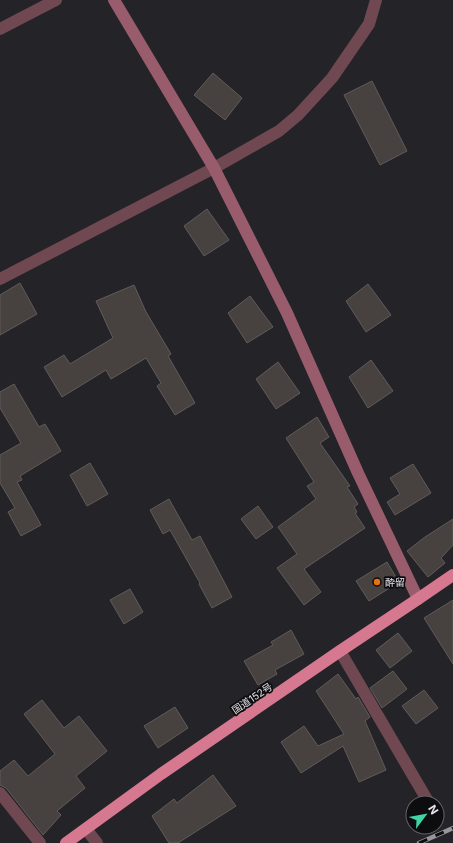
<svg xmlns="http://www.w3.org/2000/svg" width="453" height="843" font-family="Inter,'Noto Sans JP',sans-serif">
	<style>
		.building { fill: #474140; stroke: #625b5b }
		.lines { fill: none; stroke-linecap: round; stroke-linejoin: round }
		.street { stroke: #6f4852; stroke-width: 12 }
		.secondary { stroke: #995c6c; stroke-width: 12 }
		.highway { stroke: #d77891; stroke-width: 12 }
		.rail-casing { stroke: #97969a; stroke-width: 4.5 }
		.rail { stroke: #0d0c0f; stroke-width: 3; stroke-dasharray: 9; stroke-linecap: butt }
		.food-dot { fill: #e8710a; stroke: #0d0c0f; stroke-width: 1.5 }
		.labels { text-anchor: middle; stroke-width: 3.5; stroke-linejoin: round; paint-order: stroke }
		.poi-label { font-size: 10px; fill: #e5e4e8; stroke: #0d0c0f; text-anchor: start }
		.street-label { font-size: 10px; fill: #e5e4e8; stroke: #0d0c0f }
	</style>
	<rect width="100%" height="100%" fill="#242327"/>
	<path class="building" d="M213 73 242 98 225 120 194 95Z
		M372 81 407 151 380 165 344 95Z
		M207 209 229 240 204 256 184 226Z
		M20 283 37 314 0 335V295Z
		M368 284 391 315 366 332 346 301Z
		M134 285 146 312 171 354 168 356 195 403 175 415 157 386 161 383 146 358 111 379 106 370 62 397 44 367 64 355 70 364 113 338 96 301Z
		M250 296 273 327 247 343 228 313Z
		M371 360 393 391 368 408 349 377Z
		M278 362 300 393 276 409 256 379Z
		M14 384 39 427 45 424 61 451 20 476 22 480 17 482 41 525 21 536 8 512 15 508 0 483V455L21 443 0 408V392Z
		M317 417 329 437 320 443 350 486 347 487 358 504 354 507 357 512 355 513 365 528 304 569 321 592 304 605 277 568 297 554 278 527 316 499 307 486 314 482 286 438Z
		M90 463 108 494 87 506 70 475Z
		M413 464 431 493 395 515 387 502 400 494 390 478Z
		M169 499 192 540 200 536 232 597 212 608 199 584 200 583 170 530 163 534 150 510Z
		M258 506 273 527 256 539 241 519Z
		M453 519V545L441 558 445 563 428 577 407 551 425 537Z
		M387 562 399 582 369 601 356 581Z
		M130 589 143 612 124 624 110 600Z
		M453 600V664L424 618Z
		M291 630 304 654 275 670 277 674 258 685 244 661 273 645 271 642Z
		M398 633 412 651 390 668 376 650Z
		M393 671 407 689 382 708 370 688Z
		M338 674 356 699 358 697 370 717 365 721 386 770 359 782 343 746 301 773 281 742 304 726 318 746 344 734 316 691Z
		M424 690 438 708 416 724 402 706Z
		M42 700 64 728 79 716 107 751 76 776 85 788 57 811 61 815 43 835 6 788 0 785V771L14 760 28 776 55 754 24 714Z
		M175 707 188 728 158 748 144 726Z
		M213 775 236 806 178 843H169L152 816 174 799 177 803Z"/>
	<g class="lines">
		<path class="street" d="M0 29 56 0
			M0 279 214 168 279 131 298 115 332 78 369 24 376 0
			M340 651 429 803
			M0 793 40 843
			M86 829 97 843"/>
		<path class="secondary" d="M114 0 214 168 287 313 358 473 418 599"/>
		<path class="highway" d="M66 843 161 774 340 651 418 599 453 575"/>
		<defs>
			<path id="rail" d="M419 843 453 828"/>
		</defs>
		<use href="#rail" class="rail-casing"/>
		<use href="#rail" class="rail"/>
	</g>
	<circle class="food-dot" cx="377" cy="582" r="4"/>
	<g class="labels">
		<g class="poi-label">
			<text x="385" y="586">酔留</text>
		</g>
		<g class="street-label">
			<text transform="translate(252 698) rotate(-34)" y="4">国道152号</text>
		</g>
	</g>
	<g transform="translate(425 815) rotate(58)"><circle r="19" fill="#0d0c0f" stroke="#636266"/>
	<path d="M0-3L7 15L0 10L-7 15Z" fill="#3ed4a3"/>
	<text y="-6" font-size="11" font-weight="bold" text-anchor="middle" fill="#e5e4e8">N</text>
	</g>
</svg>
